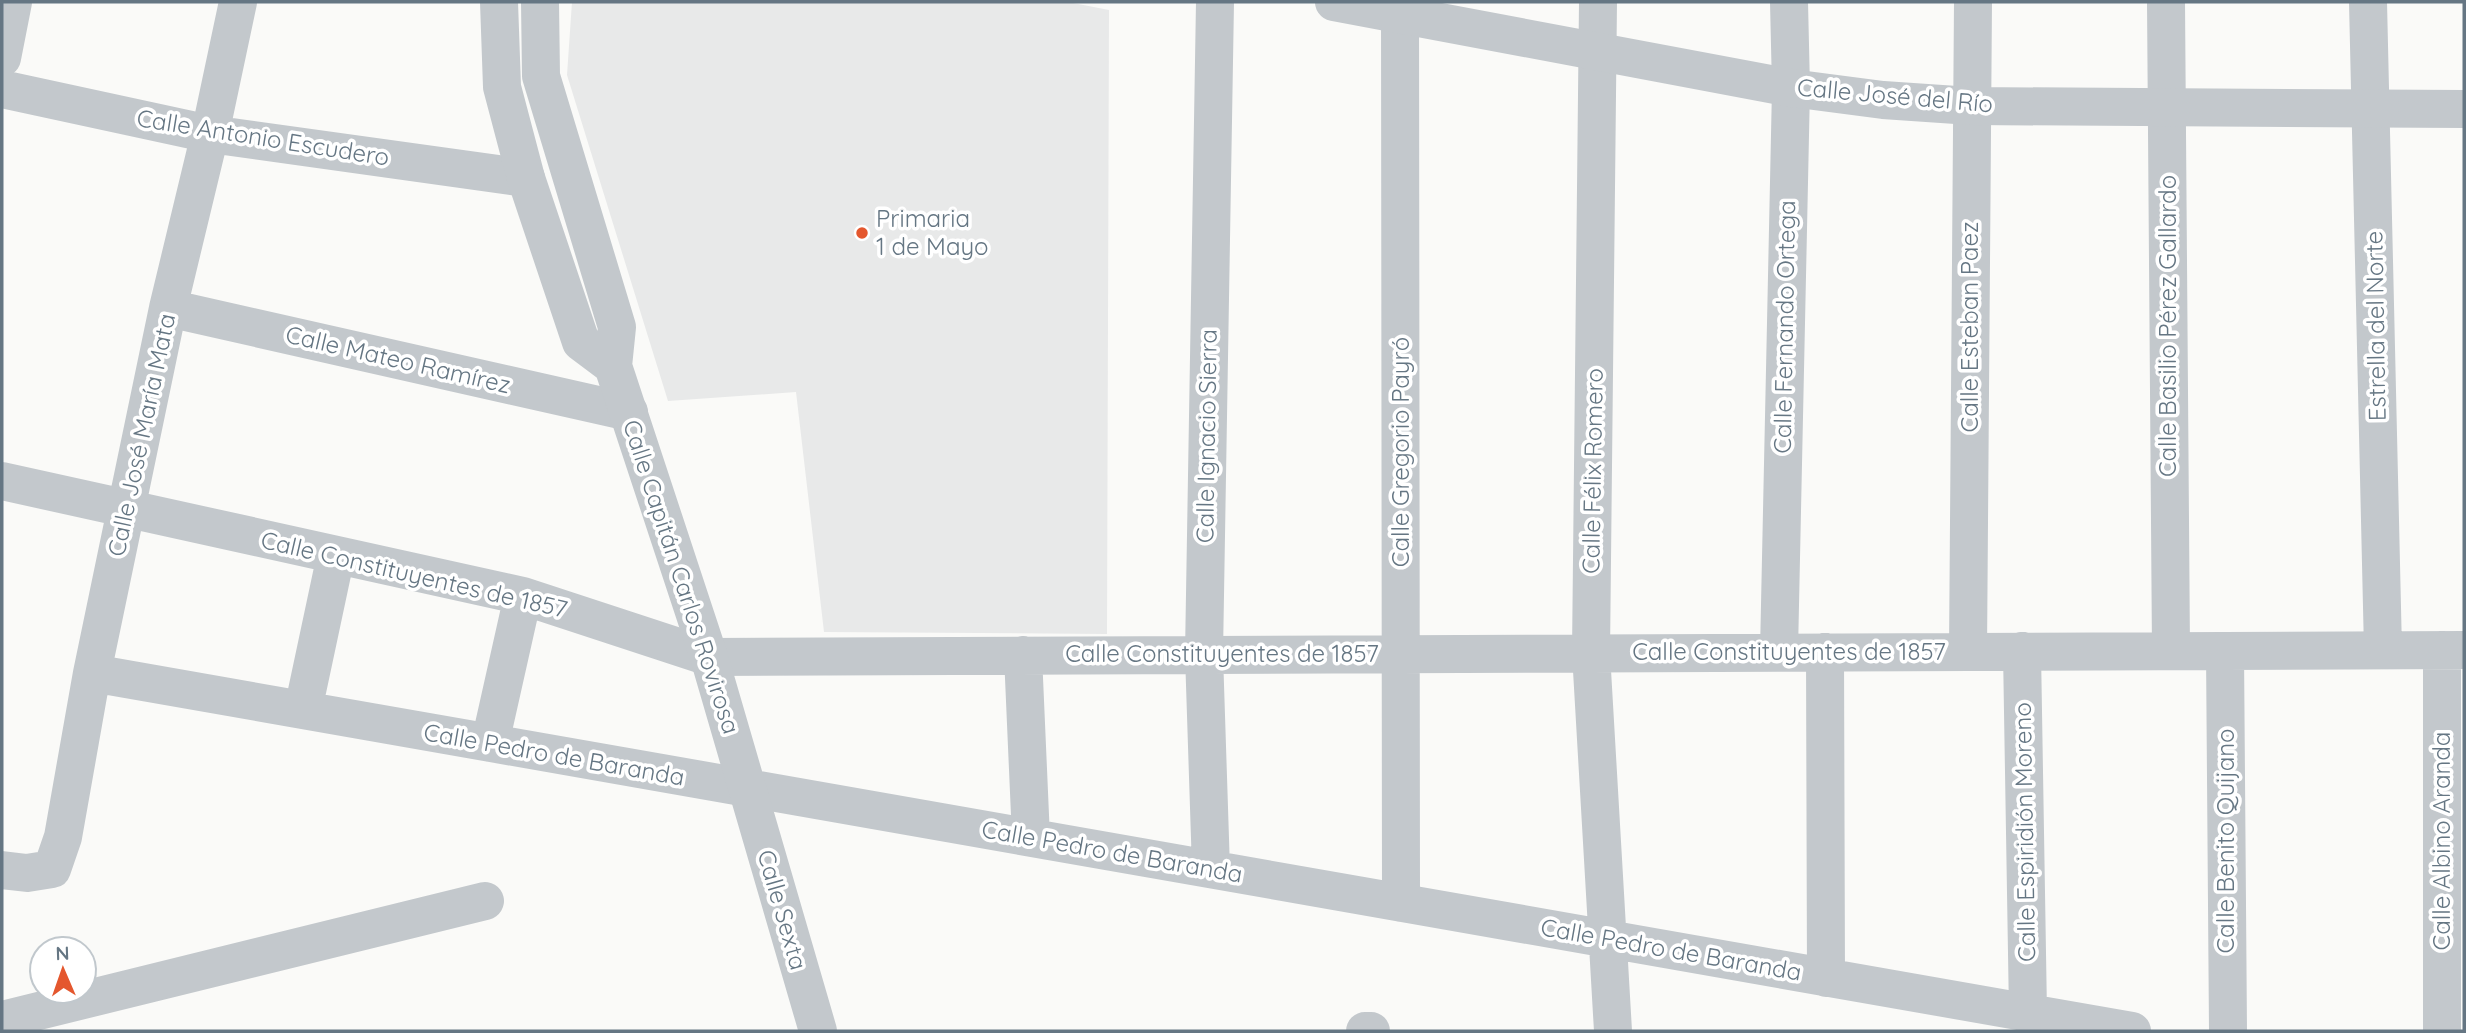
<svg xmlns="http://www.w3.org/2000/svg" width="2466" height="1033" font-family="Quicksand,sans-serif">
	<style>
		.built { fill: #e8e9e9 }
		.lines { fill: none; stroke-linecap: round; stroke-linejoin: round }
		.minor { stroke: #c3c8cc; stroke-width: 38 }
		.tertiary { stroke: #c3c8cc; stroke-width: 38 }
		.poi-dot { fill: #e4572e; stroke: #fff; stroke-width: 2.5 }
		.labels { text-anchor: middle; stroke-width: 7; stroke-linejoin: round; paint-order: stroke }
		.street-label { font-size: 24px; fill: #657683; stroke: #fff }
		.poi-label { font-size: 24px; fill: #657683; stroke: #fff; text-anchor: start }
	</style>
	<rect width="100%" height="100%" fill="#fafaf8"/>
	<path class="built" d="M572 2H1068L1109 10 1107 634 824 632 796 392 668 401 567 75Z"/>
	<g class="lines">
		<path class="minor" d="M1400 2 1401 903
			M1598 2 1591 653 1613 1031
			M2166 2 2171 651
			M2368 2 2383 650
			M2 58 13 2
			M2 89 210 134 526 178
			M168 308 629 412
			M2 481 523 596 709 657 2464 650
			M2442 650V1031
			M2022 651 2028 1013
			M2225 651 2228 1031
			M1779 652 1791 88 1789 2
			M1825 652 1826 978
			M1968 652 1973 2
			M1023 655 1031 838
			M92 673 2132 1031
			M303 710 336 555
			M490 743 523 596
			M1211 869 1204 654 1215 2
			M2 870 27 873 52 869 63 837 92 673 168 308 210 134 238 2
			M2 1020 485 901
			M1365 1031H1371"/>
		<path class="tertiary" d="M499 2 502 87 526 178 581 342 613 366
			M540 2 541 76 617 327 613 366 709 657 818 1031
			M1334 2 1791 88 1883 100 1971 106 2464 109"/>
	</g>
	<circle class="poi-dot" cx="862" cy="233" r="7"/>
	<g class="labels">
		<g class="street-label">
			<text transform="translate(1895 96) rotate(5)" y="8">Calle José del Río</text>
			<text transform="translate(263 138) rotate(9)" y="8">Calle Antonio Escudero</text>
			<text transform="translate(2168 326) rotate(-90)" y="8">Calle Basilio Pérez Gallardo</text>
			<text transform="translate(2376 326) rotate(-91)" y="8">Estrella del Norte</text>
			<text transform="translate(1785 327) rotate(-89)" y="8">Calle Fernando Ortega</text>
			<text transform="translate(1970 327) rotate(-90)" y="8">Calle Esteban Paez</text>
			<text transform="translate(398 360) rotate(13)" y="8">Calle Mateo Ramírez</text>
			<text transform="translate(142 435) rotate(-78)" y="8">Calle José María Mata</text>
			<text transform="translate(1207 436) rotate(-89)" y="8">Calle Ignacio Sierra</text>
			<text transform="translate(1401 452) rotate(-90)" y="8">Calle Gregorio Payró</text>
			<text transform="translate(1593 471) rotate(-89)" y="8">Calle Félix Romero</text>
			<text transform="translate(414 575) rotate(13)" y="8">Calle Constituyentes de 1857</text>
			<text transform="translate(681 577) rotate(72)" y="8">Calle Capitán Carlos Rovirosa</text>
			<text x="1789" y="660">Calle Constituyentes de 1857</text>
			<text x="1222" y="662">Calle Constituyentes de 1857</text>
			<text transform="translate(554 755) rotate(10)" y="8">Calle Pedro de Baranda</text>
			<text transform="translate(2025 832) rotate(-91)" y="8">Calle Espiridión Moreno</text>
			<text transform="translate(2226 841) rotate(-90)" y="8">Calle Benito Quijano</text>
			<text transform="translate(2442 841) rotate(-90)" y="8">Calle Albino Aranda</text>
			<text transform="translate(1112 852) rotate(10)" y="8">Calle Pedro de Baranda</text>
			<text transform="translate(782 910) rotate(74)" y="8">Calle Sexta</text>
			<text transform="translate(1671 950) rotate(10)" y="8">Calle Pedro de Baranda</text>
		</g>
		<g class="poi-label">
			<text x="876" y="227">Primaria<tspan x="876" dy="28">1 de Mayo</tspan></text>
		</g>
	</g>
	<rect width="2466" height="1033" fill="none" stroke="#657683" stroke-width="7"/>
	<g transform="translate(63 970) rotate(358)"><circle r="33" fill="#ffffff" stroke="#c1c8cd" stroke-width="2"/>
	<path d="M0-5L12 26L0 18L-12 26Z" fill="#e4572e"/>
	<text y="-10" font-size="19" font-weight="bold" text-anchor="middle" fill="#657683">N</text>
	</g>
</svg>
